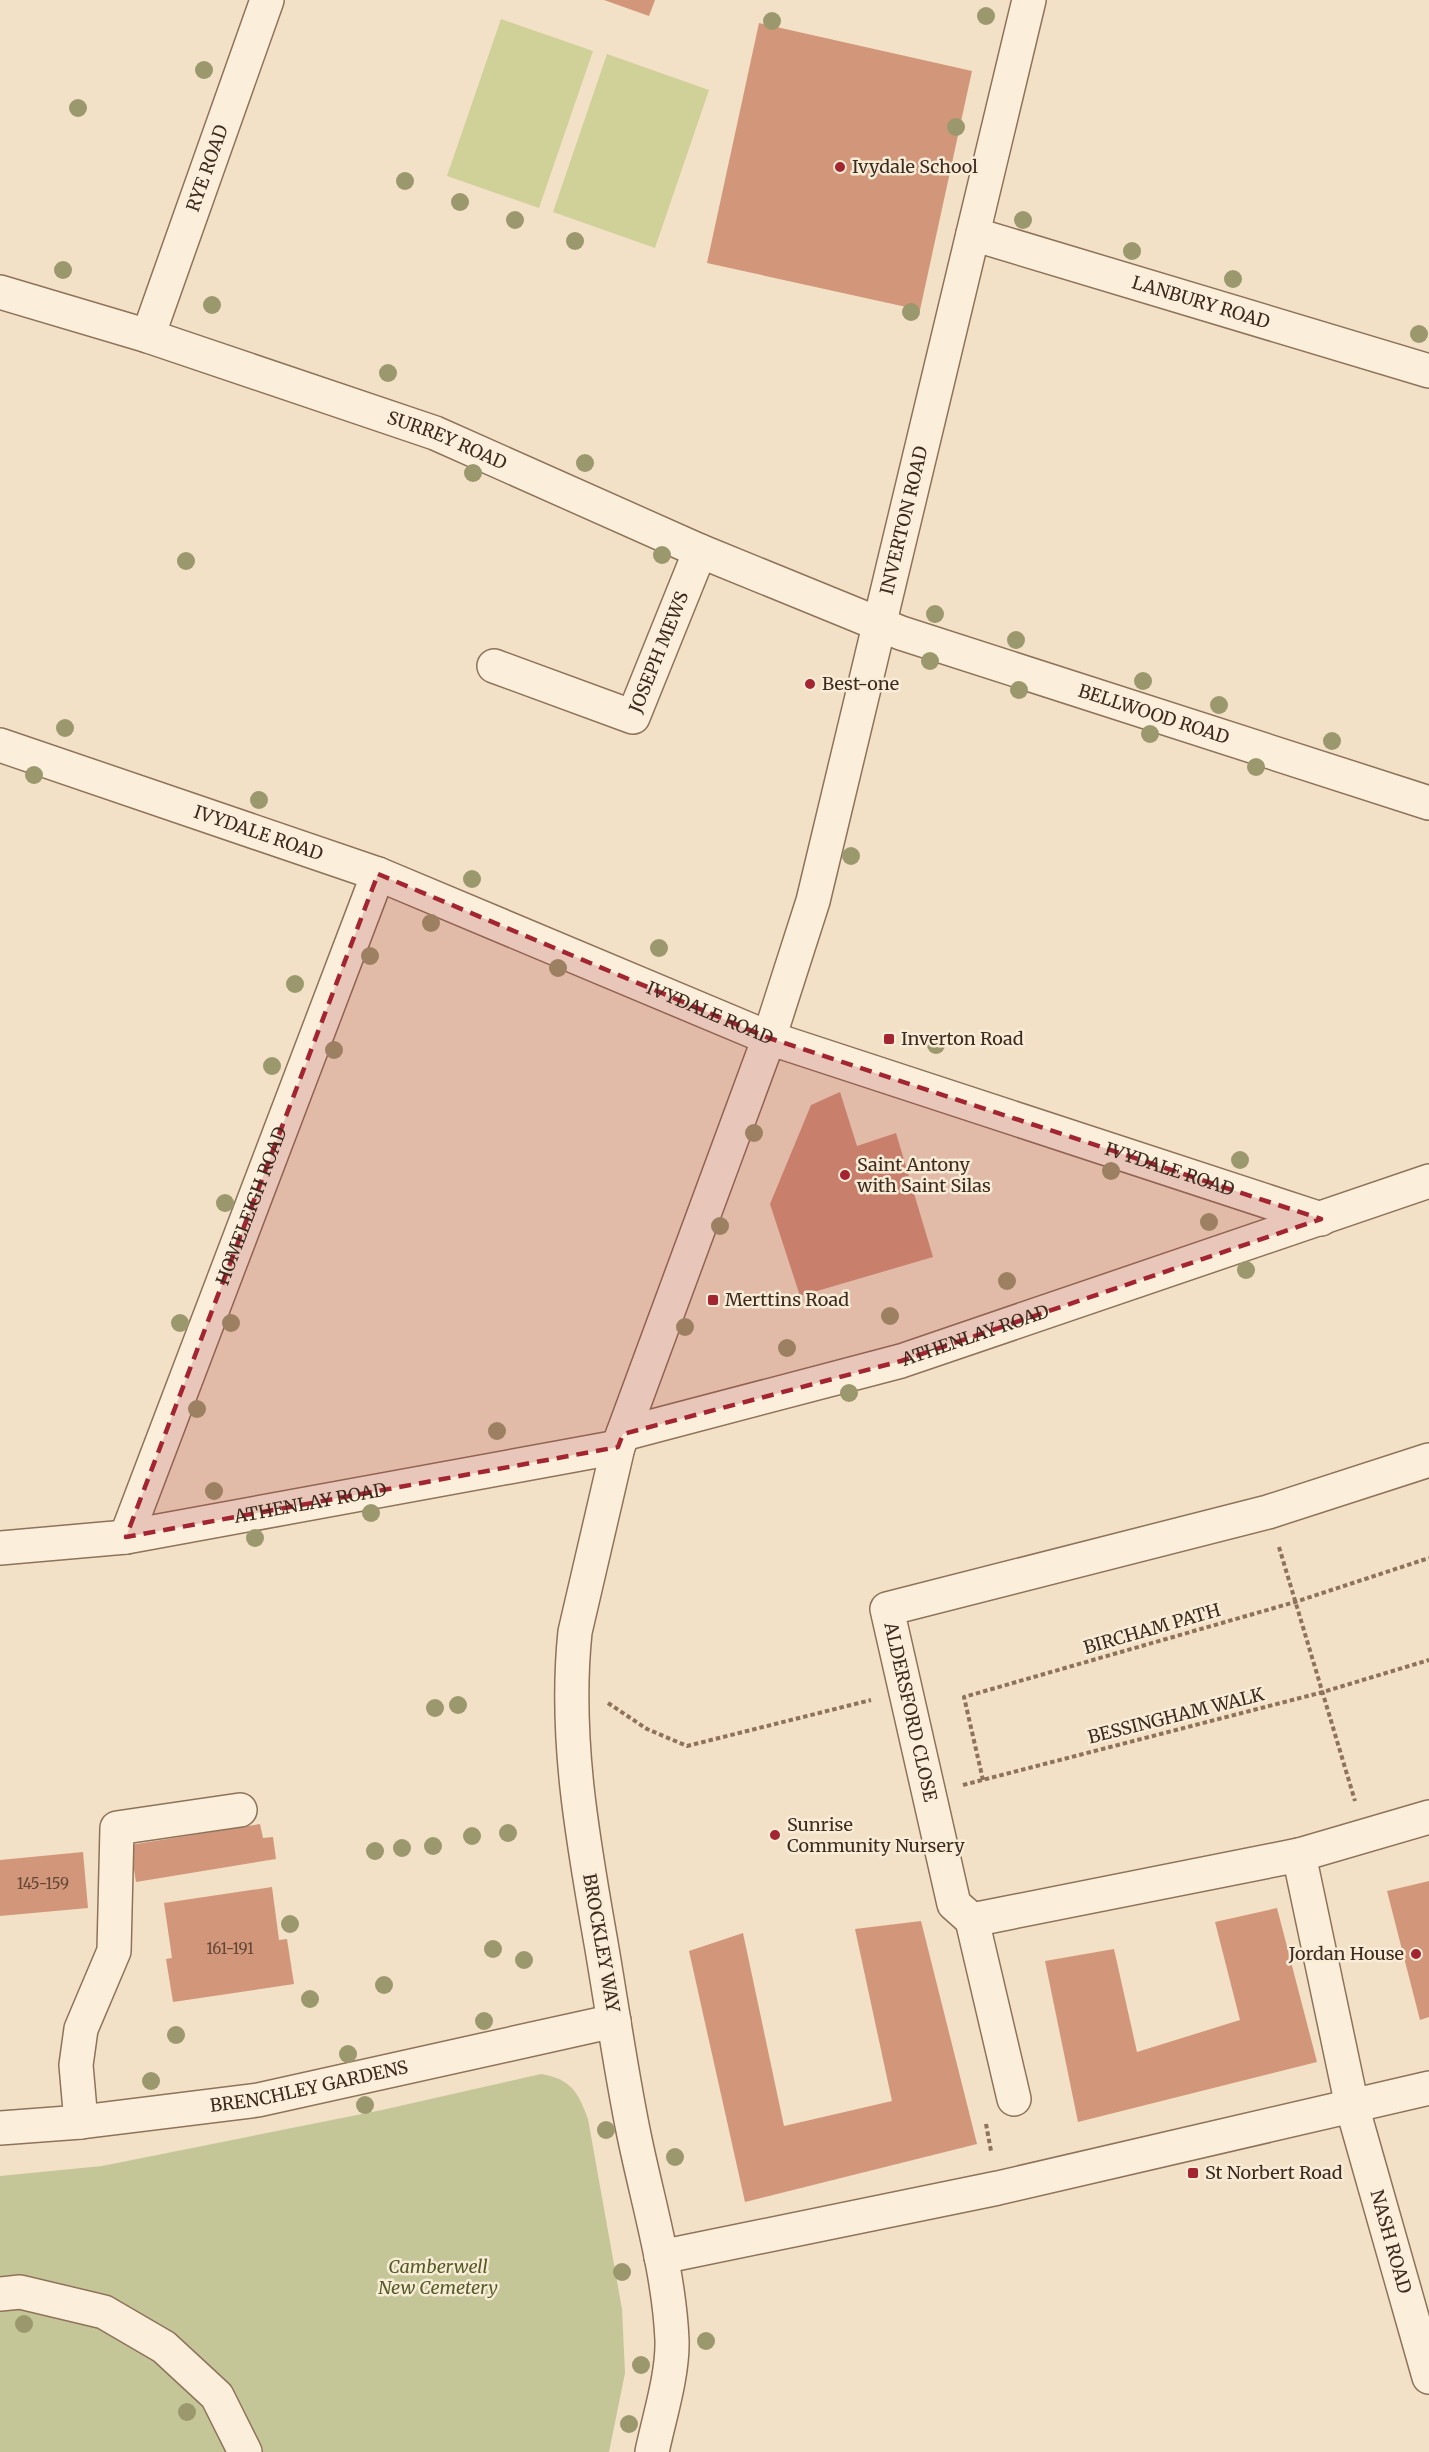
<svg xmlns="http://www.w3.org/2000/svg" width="1429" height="2452" font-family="Merriweather,serif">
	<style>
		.green { fill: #cfd199 }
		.cemetery { fill: #c4c698 }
		.building { fill: #d2977a }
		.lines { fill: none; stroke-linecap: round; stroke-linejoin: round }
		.minor-casing { stroke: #8f725a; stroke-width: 36 }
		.path { stroke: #8f725a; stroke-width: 4; stroke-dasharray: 4.5 3; stroke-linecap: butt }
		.minor { stroke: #fbefdb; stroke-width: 33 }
		.tree { fill: #9b986d }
		.marked { fill: #a22531; fill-opacity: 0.2; stroke: #a22531; stroke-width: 4.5; stroke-dasharray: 12 8; stroke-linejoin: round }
		.poi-dot { fill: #a22531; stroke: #f8ecd7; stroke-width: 2 }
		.labels { text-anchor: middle; stroke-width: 5; stroke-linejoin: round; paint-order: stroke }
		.number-label { font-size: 15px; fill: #634636 }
		.poi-label { font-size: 18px; fill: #3e2b1f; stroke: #f8ecd7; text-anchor: start }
		.street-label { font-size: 18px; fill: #3e2b1f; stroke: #f8ecd7 }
		.park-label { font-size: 18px; font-style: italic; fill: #535c24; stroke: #f8ecd7 }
	</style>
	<rect width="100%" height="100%" fill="#f2e1c6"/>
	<path class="green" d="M501 19 593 51 539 208 447 176Z
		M607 54 709 90 655 248 553 212Z"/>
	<path class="cemetery" d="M541 2074C571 2079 578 2092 588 2119L622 2309 625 2373 609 2452H0V2176L102 2166 382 2110Z"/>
	<path class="building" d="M604 0H655L649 16Z
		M759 23 972 71 920 310 707 263Z
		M840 1092 857 1146 896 1133 933 1257 800 1296 770 1204 811 1105Z
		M260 1824 263 1838 273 1837 276 1859 136 1882 130 1845Z
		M83 1852 88 1908 0 1916V1860Z
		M1429 1881V2017L1420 2020 1387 1891Z
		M272 1887 279 1940 287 1939 294 1984 173 2002 166 1959 172 1958 164 1903Z
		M1277 1908 1317 2062 1078 2122 1045 1961 1114 1949 1137 2052 1240 2020 1215 1922Z
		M921 1921 977 2144 745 2202 689 1951 743 1933 784 2126 892 2101 855 1929Z"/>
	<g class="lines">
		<defs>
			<g id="minor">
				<path id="s1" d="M973 234 1429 371"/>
				<path id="s2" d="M0 292 148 336 435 433 700 551 901 633 1429 803"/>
				<path id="s3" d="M148 336 267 0"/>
				<path id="s4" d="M494 666 633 717 700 551"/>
				<path id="s5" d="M0 745 378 874 769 1038 1321 1219"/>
				<path id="s6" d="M623 1434 901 1361 1429 1181"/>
				<path id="s7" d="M1429 1460 1268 1512 887 1609 954 1904 972 1920 1299 1855 1352 2106 1429 2377"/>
				<path id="s8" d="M126 1537 378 874"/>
				<path id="s9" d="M0 1548 126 1537 618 1447"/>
				<path d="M1299 1855 1429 1817"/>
				<path d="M972 1920 1014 2099"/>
				<path d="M81 2122 76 2065 81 2029 114 1951 117 1828 240 1810"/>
				<path id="s10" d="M0 2128 81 2122 258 2100 614 2021"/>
				<path d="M661 2257 998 2188 1429 2088"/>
				<path d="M0 2294 20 2292 104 2312 164 2347 217 2396 245 2452"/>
				<path id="s11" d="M652 2452C659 2418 673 2375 672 2340 669 2271 648 2203 634 2135 621 2072 612 2007 601 1943 583 1841 564 1737 575 1632L618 1447 769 1038 813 901 1029 0"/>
			</g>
		</defs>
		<use href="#minor" class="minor-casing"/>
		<path class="path" d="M1279 1547 1355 1801
			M608 1703 647 1729 687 1746 871 1700
			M983 1780 964 1697 1295 1602 1429 1558
			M963 1785 1323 1692 1429 1660
			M986 2124 991 2151"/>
		<use href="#minor" class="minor"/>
	</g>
	<g class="tree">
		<circle cx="986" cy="16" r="9"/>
		<circle cx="772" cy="21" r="9"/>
		<circle cx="204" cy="70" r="9"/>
		<circle cx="78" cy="108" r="9"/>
		<circle cx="956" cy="127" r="9"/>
		<circle cx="405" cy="181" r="9"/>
		<circle cx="460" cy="202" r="9"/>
		<circle cx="515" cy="220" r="9"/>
		<circle cx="1023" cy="220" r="9"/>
		<circle cx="575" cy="241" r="9"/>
		<circle cx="1132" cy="251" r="9"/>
		<circle cx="63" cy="270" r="9"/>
		<circle cx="1233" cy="279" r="9"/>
		<circle cx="212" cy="305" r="9"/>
		<circle cx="911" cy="312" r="9"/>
		<circle cx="1419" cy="334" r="9"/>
		<circle cx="388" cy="373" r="9"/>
		<circle cx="585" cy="463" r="9"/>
		<circle cx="473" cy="473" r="9"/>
		<circle cx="662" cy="555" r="9"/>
		<circle cx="186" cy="561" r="9"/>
		<circle cx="935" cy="614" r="9"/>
		<circle cx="1016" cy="640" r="9"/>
		<circle cx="930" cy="661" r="9"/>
		<circle cx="1143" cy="681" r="9"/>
		<circle cx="1019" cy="690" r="9"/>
		<circle cx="1219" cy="705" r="9"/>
		<circle cx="65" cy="728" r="9"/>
		<circle cx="1150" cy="734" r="9"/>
		<circle cx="1332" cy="741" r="9"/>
		<circle cx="1256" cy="767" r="9"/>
		<circle cx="34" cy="775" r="9"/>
		<circle cx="259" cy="800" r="9"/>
		<circle cx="851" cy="856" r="9"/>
		<circle cx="472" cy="879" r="9"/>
		<circle cx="431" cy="923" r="9"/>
		<circle cx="659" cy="948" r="9"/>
		<circle cx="370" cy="956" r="9"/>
		<circle cx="558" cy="968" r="9"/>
		<circle cx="295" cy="984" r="9"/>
		<circle cx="936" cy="1045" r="9"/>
		<circle cx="334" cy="1050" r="9"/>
		<circle cx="272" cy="1066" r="9"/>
		<circle cx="754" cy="1133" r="9"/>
		<circle cx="1240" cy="1160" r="9"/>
		<circle cx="1111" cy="1171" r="9"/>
		<circle cx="225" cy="1203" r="9"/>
		<circle cx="1209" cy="1222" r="9"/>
		<circle cx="720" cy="1226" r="9"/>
		<circle cx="1246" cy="1270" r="9"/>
		<circle cx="1007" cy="1281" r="9"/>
		<circle cx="890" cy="1316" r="9"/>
		<circle cx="180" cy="1323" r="9"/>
		<circle cx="231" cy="1323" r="9"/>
		<circle cx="685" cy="1327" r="9"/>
		<circle cx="787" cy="1348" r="9"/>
		<circle cx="849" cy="1393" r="9"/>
		<circle cx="197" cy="1409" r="9"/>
		<circle cx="497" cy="1431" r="9"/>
		<circle cx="214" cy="1491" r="9"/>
		<circle cx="371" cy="1513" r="9"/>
		<circle cx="255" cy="1538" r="9"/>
		<circle cx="458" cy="1705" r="9"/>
		<circle cx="435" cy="1708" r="9"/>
		<circle cx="508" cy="1833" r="9"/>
		<circle cx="472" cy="1836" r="9"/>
		<circle cx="433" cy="1846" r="9"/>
		<circle cx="402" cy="1848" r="9"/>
		<circle cx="375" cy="1851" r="9"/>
		<circle cx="290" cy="1924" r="9"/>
		<circle cx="493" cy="1949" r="9"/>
		<circle cx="524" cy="1960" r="9"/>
		<circle cx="384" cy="1985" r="9"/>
		<circle cx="310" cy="1999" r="9"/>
		<circle cx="484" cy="2021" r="9"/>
		<circle cx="176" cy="2035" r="9"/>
		<circle cx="348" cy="2054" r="9"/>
		<circle cx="151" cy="2081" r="9"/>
		<circle cx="365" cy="2105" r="9"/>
		<circle cx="606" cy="2130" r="9"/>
		<circle cx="675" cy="2157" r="9"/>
		<circle cx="622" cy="2272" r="9"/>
		<circle cx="24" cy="2324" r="9"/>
		<circle cx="706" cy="2341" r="9"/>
		<circle cx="641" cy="2365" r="9"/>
		<circle cx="187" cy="2412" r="9"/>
		<circle cx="629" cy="2424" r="9"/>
	</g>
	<path class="marked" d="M378 874 769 1038 1321 1219 901 1361 623 1434 618 1447 126 1537Z"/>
	<g class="poi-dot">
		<circle cx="840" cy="167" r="6"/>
		<circle cx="810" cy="684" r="6"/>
		<rect x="883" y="1033" width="12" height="12" rx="3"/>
		<circle cx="845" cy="1175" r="6"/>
		<rect x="707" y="1294" width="12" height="12" rx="3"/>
		<circle cx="775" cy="1835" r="6"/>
		<circle cx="1416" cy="1954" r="6"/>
		<rect x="1187" y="2167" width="12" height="12" rx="3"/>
	</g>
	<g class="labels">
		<g class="number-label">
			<text x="43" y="1889">145-159</text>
			<text x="230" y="1954">161-191</text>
		</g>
		<g class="poi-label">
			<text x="852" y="173">Ivydale School</text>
			<text x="822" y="690">Best-one</text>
			<text x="901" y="1045">Inverton Road</text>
			<text x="857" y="1171">Saint Antony<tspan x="857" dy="21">with Saint Silas</tspan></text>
			<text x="725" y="1306">Merttins Road</text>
			<text x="787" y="1831">Sunrise<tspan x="787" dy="21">Community Nursery</tspan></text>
			<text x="1404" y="1960" text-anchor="end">Jordan House</text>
			<text x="1205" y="2179">St Norbert Road</text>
		</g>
		<g class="street-label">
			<text dy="6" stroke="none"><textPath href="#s3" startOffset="178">RYE ROAD</textPath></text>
			<text dy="6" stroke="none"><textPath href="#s1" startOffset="238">LANBURY ROAD</textPath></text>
			<text dy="6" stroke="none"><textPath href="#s2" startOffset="471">SURREY ROAD</textPath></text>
			<text dy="6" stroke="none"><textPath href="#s11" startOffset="1992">INVERTON ROAD</textPath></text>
			<text dy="6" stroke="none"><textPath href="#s4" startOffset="218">JOSEPH MEWS</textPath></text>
			<text dy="6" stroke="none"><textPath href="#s2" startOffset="1230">BELLWOOD ROAD</textPath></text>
			<text dy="6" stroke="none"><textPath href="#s5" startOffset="273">IVYDALE ROAD</textPath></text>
			<text dy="6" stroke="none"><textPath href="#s5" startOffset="759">IVYDALE ROAD</textPath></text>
			<text dy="6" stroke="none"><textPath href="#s5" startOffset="1245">IVYDALE ROAD</textPath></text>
			<text dy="6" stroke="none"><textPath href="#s8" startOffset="354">HOMELEIGH ROAD</textPath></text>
			<text dy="6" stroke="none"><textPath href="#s6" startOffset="366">ATHENLAY ROAD</textPath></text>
			<text dy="6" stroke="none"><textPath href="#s9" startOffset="314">ATHENLAY ROAD</textPath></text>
			<text transform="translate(1152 1629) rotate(-16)" y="6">BIRCHAM PATH</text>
			<text dy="6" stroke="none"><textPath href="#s7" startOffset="668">ALDERSFORD CLOSE</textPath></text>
			<text transform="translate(1176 1716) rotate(-14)" y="6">BESSINGHAM WALK</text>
			<text transform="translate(601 1943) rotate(80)" y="6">BROCKLEY WAY</text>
			<text dy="6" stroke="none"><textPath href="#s10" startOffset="312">BRENCHLEY GARDENS</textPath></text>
			<text dy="6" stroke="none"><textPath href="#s7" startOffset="1620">NASH ROAD</textPath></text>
		</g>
		<g class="park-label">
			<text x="438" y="2273">Camberwell<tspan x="438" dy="21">New Cemetery</tspan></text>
		</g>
	</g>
</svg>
